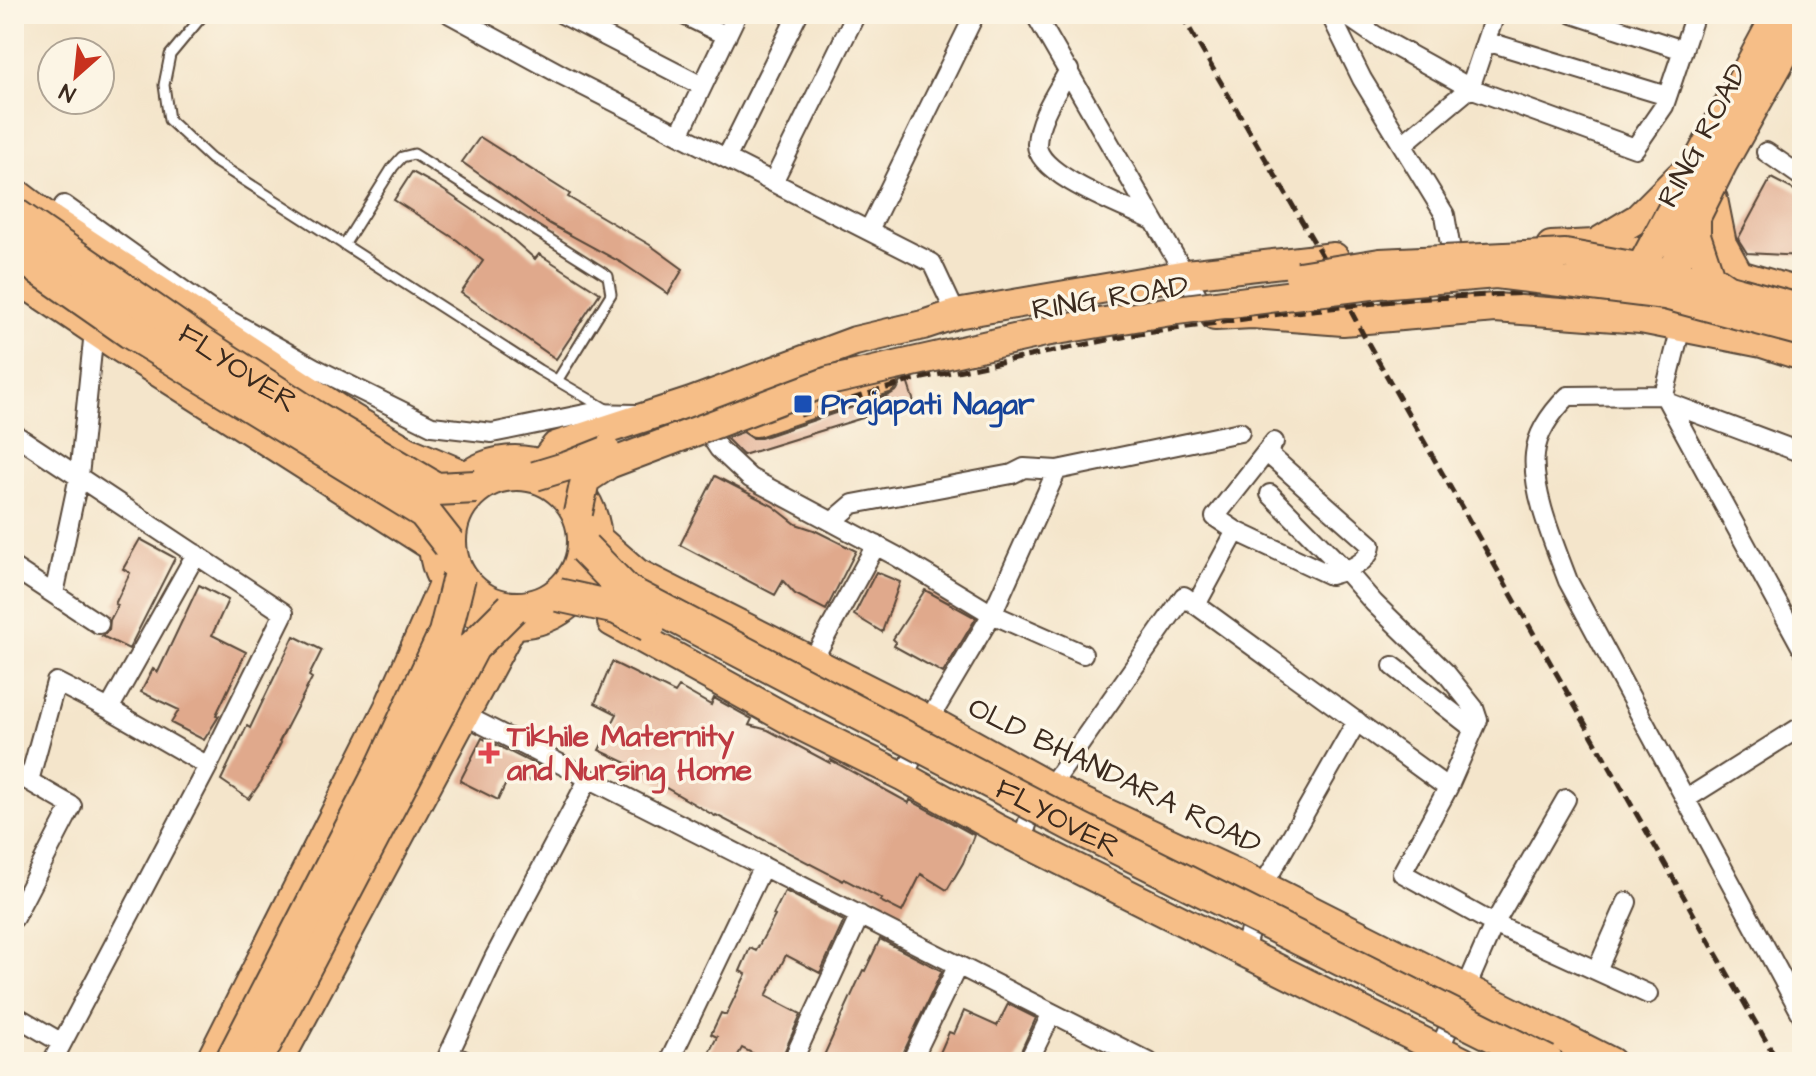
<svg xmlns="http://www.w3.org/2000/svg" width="1816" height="1076" font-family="'Architects Daughter',sans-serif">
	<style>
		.building { fill: #e0a98c }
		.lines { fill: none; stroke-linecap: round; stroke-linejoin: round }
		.lane-casing { stroke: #574638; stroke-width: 13 }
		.street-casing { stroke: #574638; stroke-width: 22 }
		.primary-casing { stroke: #574638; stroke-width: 32 }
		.highway-casing { stroke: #574638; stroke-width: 36 }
		.lane { stroke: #fff; stroke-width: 9 }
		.street { stroke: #fff; stroke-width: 18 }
		.primary { stroke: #f6be87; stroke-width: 28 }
		.highway { stroke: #f6be87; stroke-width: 32 }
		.rail { stroke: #3b2a1e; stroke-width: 5; stroke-dasharray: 12 6; stroke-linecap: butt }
		.primary-bridge-casing { stroke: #574638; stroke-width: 32; stroke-linecap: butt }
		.highway-bridge-casing { stroke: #574638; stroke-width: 36; stroke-linecap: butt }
		.primary-bridge { stroke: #f6be87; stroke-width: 28 }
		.highway-bridge { stroke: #f6be87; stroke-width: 32 }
		.transit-dot { fill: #1a4fb4; stroke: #fcf5e5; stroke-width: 3 }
		.health-dot { fill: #e0444e; stroke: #fcf5e5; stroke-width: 3 }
		.labels { text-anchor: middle; stroke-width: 7; stroke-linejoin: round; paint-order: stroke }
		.street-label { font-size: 30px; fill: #3b2a1e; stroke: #fcf5e5 }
		.transit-label { font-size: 30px; font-weight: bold; fill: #164399; stroke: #fcf5e5; text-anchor: start }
		.health-label { font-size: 30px; font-weight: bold; fill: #be3a42; stroke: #fcf5e5; text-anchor: start }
	</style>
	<rect width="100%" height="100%" fill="#fcf5e5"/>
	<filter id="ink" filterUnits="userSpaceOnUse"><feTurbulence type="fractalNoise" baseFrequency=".0125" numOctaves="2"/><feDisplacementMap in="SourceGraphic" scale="16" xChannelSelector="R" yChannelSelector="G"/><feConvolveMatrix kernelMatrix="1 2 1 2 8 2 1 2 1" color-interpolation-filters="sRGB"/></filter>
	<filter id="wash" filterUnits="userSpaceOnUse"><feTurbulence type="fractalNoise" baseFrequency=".006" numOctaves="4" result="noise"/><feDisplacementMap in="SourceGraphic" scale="32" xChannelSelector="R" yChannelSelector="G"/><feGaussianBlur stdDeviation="1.8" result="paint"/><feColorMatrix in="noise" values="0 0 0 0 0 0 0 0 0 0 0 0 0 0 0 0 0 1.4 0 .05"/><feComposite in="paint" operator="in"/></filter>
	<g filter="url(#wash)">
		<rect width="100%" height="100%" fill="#f4e5cb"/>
		<g id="blocks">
			<path class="building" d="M480 137 570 194 568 197 650 245 683 269 668 294 622 263 550 224 462 162Z
				M412 172 436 185 501 229 535 259 539 254 600 293 556 359 461 293 483 261 457 240 394 200Z
				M1771 178 1802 194V256L1747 253 1738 239Z
				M907 381 914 402 743 455 726 438 743 432 752 438H761L889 395 897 390 901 382Z
				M715 476 773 506 796 524 814 530 856 551 826 610 795 594 783 581 775 595 680 545Z
				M140 539 175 558 129 649 102 636 109 630 110 620 118 605 115 604 130 573 123 569Z
				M876 572 900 582 882 632 854 615Z
				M199 585 228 600 212 635 246 652 216 715 219 716 204 740 171 723 179 710 141 692 153 669 158 672Z
				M925 590 976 618 943 673 894 646 896 642 893 639Z
				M294 636 322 650 309 676 312 678 279 742 281 743 261 782 249 799 221 780 247 726 250 728Z
				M612 662 675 693 679 687 711 705 714 698 752 719 749 725 768 730 830 763 831 760 909 803 910 800 974 835 963 863 947 890 921 874 902 912 880 901 882 899 844 879 843 881 716 815 715 816 630 767 631 765 599 750 617 714 595 703Z
				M482 738 538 766 530 781 519 775 516 780 509 777 498 800 460 781Z
				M785 891 844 921 820 973 786 955 766 996 801 1014 780 1062H770L742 1048 734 1062H704L717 1037 711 1034 721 1013 726 1015 746 974 740 971 750 948 756 951 775 916 773 915Z
				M880 939 942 971 899 1062H821L863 970 865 971Z
				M1008 1004 1036 1018 1016 1062H936L949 1032 954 1034 964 1011 997 1026Z"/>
		</g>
	</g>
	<g filter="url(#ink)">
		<use href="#blocks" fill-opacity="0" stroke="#574638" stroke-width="2"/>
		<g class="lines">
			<defs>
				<path id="lane" d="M204 14 170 55 164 85 169 120 211 159 539 370 606 409
					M344 245 393 167 402 157 414 154 608 276 611 294 557 381"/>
				<path id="street" d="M450 14 562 75 932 263 956 314
					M562 14 702 86
					M682 14 727 36
					M1035 14 1208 314
					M1330 14 1362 79 1445 215 1451 250
					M1344 14 1376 36 1470 88 1495 14
					M1573 14 1683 50
					M1486 41 1667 96
					M1069 70C1057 92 1038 118 1037 144 1036 175 1126 207 1152 220
					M680 133 737 14
					M1403 144 1470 88 1635 148 1664 106 1695 14
					M1766 152 1802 177
					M727 157 798 14
					M774 180 856 14
					M47 230 64 205 211 310 315 368 432 426 492 433 590 413 636 414
					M869 230 975 14
					M1681 327 1664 395 1802 648
					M1664 395 1568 396C1553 411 1537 432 1535 454 1531 491 1555 546 1568 581L1802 1015
					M1669 403 1802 453
					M14 434 284 613 208 766 52 1062
					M711 437 719 449 750 478 896 556 992 614 1083 654
					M1270 494 1346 571 1374 603 1446 673 1474 708 1478 720 1448 788
					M832 522 853 504 1012 474 1024 468 1057 470
					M1236 531 1330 575C1346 571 1370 563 1371 545L1266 452
					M196 554 109 709 208 766
					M14 568 99 624
					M54 594 79 476 94 331 89 327
					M1196 605 1236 531 1215 517 1274 442
					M811 663 876 545
					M1393 666 1474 729
					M462 714 1149 1062
					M904 777 929 720 992 614 1057 470 1240 432
					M29 781 56 682 109 709
					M1686 799 1802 726
					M1022 840 1034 803 1050 787 1184 596 1448 788 1402 873 1494 924 1648 994
					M14 918 72 806 20 776
					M1244 950 1263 886 1357 721
					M1597 970 1627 902
					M14 1015 62 1043
					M1439 1050 1494 924 1566 799
					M449 1053 467 1062
					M445 1062 494 958 589 778
					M669 1062 763 866
					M792 1062 860 915
					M911 1062 958 965
					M1028 1062 1052 1013"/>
				<path id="primary" d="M1713 199 1722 244 1739 275
					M1595 244 1638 218 1680 176
					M1551 246 1595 244 1658 256 1689 266 1739 275 1802 293
					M1215 316 1252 314 1343 321 1495 308 1641 319 1762 343 1802 356
					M756 422 884 379
					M433 542a82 82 0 1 1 164 0a82 82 0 1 1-164 0Z
					M542 464 556 446 691 402 855 341 923 325 956 314 1187 274 1334 257
					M597 538 637 573 929 720 1050 787 1263 886 1611 1062
					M612 622 797 724 904 777 996 828 1464 1062"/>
				<path id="highway" d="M14 194 51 222 351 420 407 453 464 477
					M14 274 118 344 432 544
					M450 541a67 67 0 1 1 134 0a67 67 0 1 1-134 0Z
					M212 1062 390 709 445 585
					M276 1062 511 624"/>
			</defs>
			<use href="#lane" class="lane-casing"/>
			<use href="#street" class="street-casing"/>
			<use href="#primary" class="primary-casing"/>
			<use href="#highway" class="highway-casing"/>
			<use href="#lane" class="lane"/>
			<use href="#street" class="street"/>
			<use href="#primary" class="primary"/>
			<use href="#highway" class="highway"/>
			<path class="rail" d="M1181 14 1321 254 1364 336 1778 1062
				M800 415 913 380 1132 335 1287 313 1411 299 1549 292 1655 300 1802 334"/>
			<defs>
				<path id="primary-bridge" d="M1696 217V235L1710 277 1728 289
					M1299 276 1380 263 1565 254 1671 273 1802 309
					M1633 282 1777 14
					M1665 295 1802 332
					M535 476 568 466 606 451
					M578 513 585 480 609 464 829 381 1045 332 1177 310 1379 284 1496 274 1665 295 1681 247 1722 165 1802 22"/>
				<g id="highway-bridge">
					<path id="s1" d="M14 214 202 344 313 416 436 489 476 487"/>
					<path d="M14 251 130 332 424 512 449 544"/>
					<path id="s2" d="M584 548 626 591 1078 828 1547 1062"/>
					<path d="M558 595 617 608 649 625"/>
					<path d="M262 1049 473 647 512 608"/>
					<path d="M231 1062 381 770 445 633 459 577"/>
				</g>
			</defs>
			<use href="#primary-bridge" class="primary-bridge-casing"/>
			<use href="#highway-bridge" class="highway-bridge-casing"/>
			<use href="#primary-bridge" class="primary-bridge"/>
			<use href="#highway-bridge" class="highway-bridge"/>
		</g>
	</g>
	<rect class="transit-dot" x="793" y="394" width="20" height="20" rx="4"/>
	<path class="health-dot" d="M485 741h8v8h8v8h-8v8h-8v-8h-8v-8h8z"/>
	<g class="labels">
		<g class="street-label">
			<text transform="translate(1702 135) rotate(-62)" y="10">RING ROAD</text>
			<text transform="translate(1110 297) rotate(-9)" y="10">RING ROAD</text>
			<text dy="10" stroke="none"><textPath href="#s1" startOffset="272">FLYOVER</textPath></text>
			<text transform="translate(1115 775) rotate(26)" y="10">OLD BHANDARA ROAD</text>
			<text dy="10" stroke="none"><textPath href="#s2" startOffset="548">FLYOVER</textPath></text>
		</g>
		<g class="transit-label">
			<text x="821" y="414">Prajapati Nagar</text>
		</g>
		<g class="health-label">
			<text x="507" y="746">Tikhile Maternity<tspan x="507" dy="34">and Nursing Home</tspan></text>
		</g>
	</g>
	<rect width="1816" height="1076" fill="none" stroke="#fcf5e5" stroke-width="48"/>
	<g transform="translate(76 76) rotate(207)"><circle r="38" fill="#fcf5e5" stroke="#afa495" stroke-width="2"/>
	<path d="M0-6L14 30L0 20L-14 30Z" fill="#c8321e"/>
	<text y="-12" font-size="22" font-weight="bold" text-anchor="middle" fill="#3b2a1e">N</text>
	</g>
</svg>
